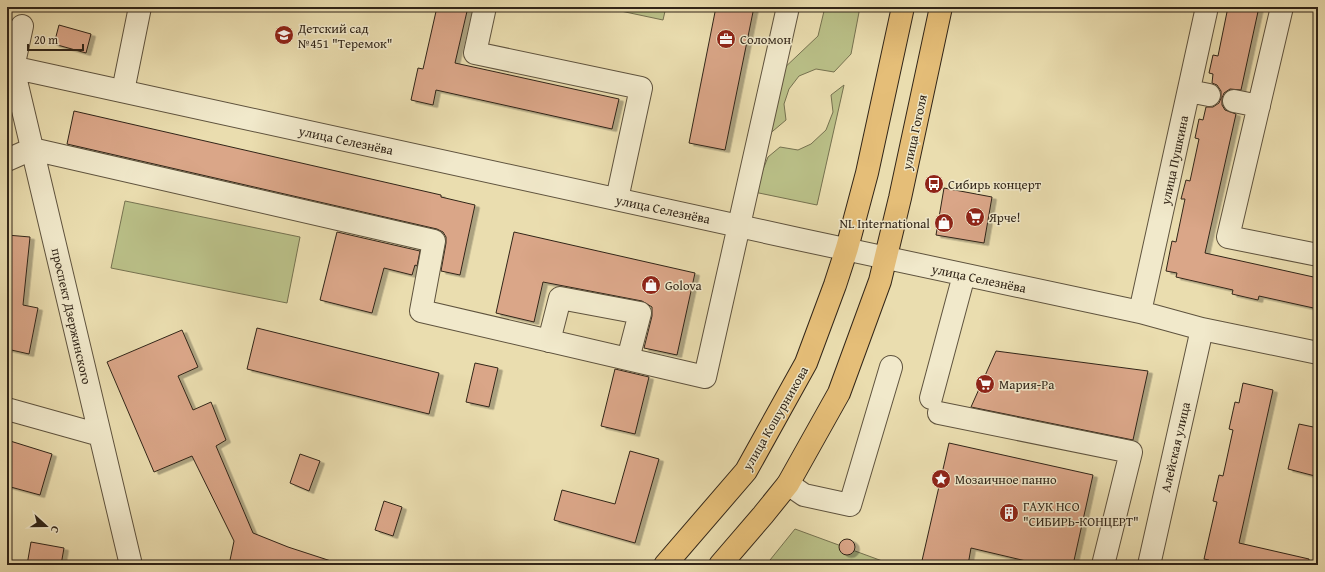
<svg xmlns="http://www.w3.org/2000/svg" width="1325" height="572" font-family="'Gentium Book Plus',serif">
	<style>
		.green { fill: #bac088; stroke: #767250 }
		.building { fill: #daa688; stroke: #312518; filter: url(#shadow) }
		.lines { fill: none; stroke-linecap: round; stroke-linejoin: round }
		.minor-casing { stroke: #5f533e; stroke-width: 24 }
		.major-casing { stroke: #312518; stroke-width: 24 }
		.minor { stroke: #f1e9cb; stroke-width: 22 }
		.major { stroke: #e5be78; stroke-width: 22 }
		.labels { text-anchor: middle; stroke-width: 3; stroke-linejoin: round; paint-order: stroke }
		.poi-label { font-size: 13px; fill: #312518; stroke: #f1e9cb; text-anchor: start }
		.street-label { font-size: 13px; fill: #312518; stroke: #f1e9cb }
	</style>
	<defs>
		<filter id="shadow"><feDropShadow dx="4.5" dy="2.5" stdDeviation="0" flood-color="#0004"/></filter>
	</defs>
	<rect width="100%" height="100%" fill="#eaddaf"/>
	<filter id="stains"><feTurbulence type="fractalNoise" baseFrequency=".005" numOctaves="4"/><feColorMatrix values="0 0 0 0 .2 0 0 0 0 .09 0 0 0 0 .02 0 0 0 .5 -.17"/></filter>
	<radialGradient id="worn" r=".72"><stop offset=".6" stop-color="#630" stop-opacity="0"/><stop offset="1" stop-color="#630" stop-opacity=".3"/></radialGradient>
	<path class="green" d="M617 7H666L663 20 616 10Z
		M825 7H860L851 54 834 72 816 69 799 76 789 89 784 104 786 120 767 136 779 73 818 36Z
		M844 85 817 205 754 192 768 157 780 147 798 150 811 144 826 130 833 112 831 95Z
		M125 201 300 237 287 303 111 268Z
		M795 529 885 562 886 565H766Z"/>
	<path class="building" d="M437 7H468L455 63 619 99 612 129 436 90 433 105 411 100 418 68 423 69Z
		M716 7H754L725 150 689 143Z
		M1228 7H1259L1241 90 1230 89 1224 93 1222 98V105L1225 110 1236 114 1205 253 1318 278V309L1259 296 1258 300 1232 294 1233 290 1176 277 1177 273 1166 271 1172 241 1176 242 1185 199H1181L1186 180 1190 181 1199 139 1195 138 1199 119 1203 120 1206 107H1213L1219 103 1221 98V91L1217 85 1212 83 1213 74 1209 73 1213 55 1218 56Z
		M59 25 91 34 86 53 54 44Z
		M74 111 441 195V197L475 205 460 275 441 271 446 243V237L443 232 437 229 67 144Z
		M944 188 992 197 984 243 936 235Z
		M337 232 420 251 417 266 415 265 412 275 384 268 372 313 320 300Z
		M514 232 695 273 677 355 644 348 652 316V307L642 301 543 282 534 322 496 313Z
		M7 235 30 237 23 305 38 308 29 354 7 349Z
		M257 328 439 373 429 414 247 369Z
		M182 330 198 367 178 376 193 410 211 402 226 440 216 446 253 533 288 547 334 562 333 565H229L234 541 192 456 154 472 107 362Z
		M996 351 1148 371 1133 440 971 407Z
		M475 363 498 368 489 407 466 402Z
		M615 369 649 377 635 434 601 426Z
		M1243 383 1273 390 1239 543 1309 559V565H1207L1209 560 1204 559 1217 502 1213 501 1219 475 1223 476 1233 430 1229 429 1235 402 1239 403Z
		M1299 424 1318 428V464L1315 476 1288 469Z
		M7 440 52 454 40 495 7 486Z
		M949 443 1093 475 1073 565H1025L1026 561 971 548 968 565H921Z
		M630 451 659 459 635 543 554 520 562 490 615 504Z
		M300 454 320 461 309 491 290 483Z
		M384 501 402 507 393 536 375 530Z
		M839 547a8 8 0 1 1 16 0a8 8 0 1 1-16 0Z
		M31 542 64 548 61 565H27Z"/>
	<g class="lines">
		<defs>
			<path id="minor" d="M485 7 475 53 641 88 617 199
				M1282 7 1228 237 1318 255
				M22 26 13 68 131 565
				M7 66 798 239 1140 312 1202 329 1318 353
				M123 91 140 7
				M1189 91 1209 95
				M1234 101 1259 106
				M7 160 32 149 434 241 421 311 705 377 788 7
				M1140 312 1207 7
				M549 341 560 298 640 313 628 359
				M931 398 964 275
				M7 409 100 435
				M939 413 1131 452 1103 565
				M788 484 804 495 850 505 891 367
				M1149 565 1202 329"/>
			<path id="major" d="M665 565 746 471 806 363 835 285 847 248 867 173 903 7
				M720 565 763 515 788 484 839 393 880 281 900 198 941 7"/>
		</defs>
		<use href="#minor" class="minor-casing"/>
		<use href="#major" class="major-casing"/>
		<use href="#minor" class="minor"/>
		<use href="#major" class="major"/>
	</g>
	<defs>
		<symbol id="school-disc" viewBox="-11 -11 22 22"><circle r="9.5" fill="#8f2418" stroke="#f1e9cb"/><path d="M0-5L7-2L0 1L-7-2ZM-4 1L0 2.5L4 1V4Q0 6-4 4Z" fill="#fff"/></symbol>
		<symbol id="office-disc" viewBox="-11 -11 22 22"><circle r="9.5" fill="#8f2418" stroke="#f1e9cb"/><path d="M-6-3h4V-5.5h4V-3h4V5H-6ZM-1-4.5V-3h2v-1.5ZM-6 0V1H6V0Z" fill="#fff"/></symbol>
		<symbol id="bus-disc" viewBox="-11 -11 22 22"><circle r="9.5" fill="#8f2418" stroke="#f1e9cb"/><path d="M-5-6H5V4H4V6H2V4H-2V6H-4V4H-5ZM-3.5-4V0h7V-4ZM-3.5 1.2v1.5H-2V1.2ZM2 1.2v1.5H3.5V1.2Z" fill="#fff"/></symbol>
		<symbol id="supermarket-disc" viewBox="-11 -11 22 22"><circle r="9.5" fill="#8f2418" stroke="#f1e9cb"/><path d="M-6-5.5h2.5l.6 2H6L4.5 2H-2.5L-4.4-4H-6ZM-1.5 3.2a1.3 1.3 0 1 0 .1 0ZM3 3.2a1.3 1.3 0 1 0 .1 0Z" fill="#fff"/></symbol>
		<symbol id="shop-disc" viewBox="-11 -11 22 22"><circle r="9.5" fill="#8f2418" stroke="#f1e9cb"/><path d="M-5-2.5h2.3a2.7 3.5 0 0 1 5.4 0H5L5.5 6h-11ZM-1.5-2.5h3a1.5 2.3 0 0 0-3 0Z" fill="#fff"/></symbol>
		<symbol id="sight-disc" viewBox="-11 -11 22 22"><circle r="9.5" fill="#8f2418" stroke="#f1e9cb"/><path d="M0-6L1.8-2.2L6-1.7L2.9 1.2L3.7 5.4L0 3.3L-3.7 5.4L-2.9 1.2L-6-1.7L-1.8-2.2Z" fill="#fff"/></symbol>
		<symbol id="building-disc" viewBox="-11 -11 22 22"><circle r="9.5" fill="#8f2418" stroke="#f1e9cb"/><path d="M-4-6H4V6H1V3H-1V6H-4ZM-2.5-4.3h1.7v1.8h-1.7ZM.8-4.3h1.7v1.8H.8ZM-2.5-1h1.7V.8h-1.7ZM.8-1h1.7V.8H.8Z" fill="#fff"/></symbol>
	</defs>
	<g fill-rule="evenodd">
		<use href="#school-disc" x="273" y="24" width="22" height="22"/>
		<use href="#office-disc" x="715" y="28" width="22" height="22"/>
		<use href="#bus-disc" x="923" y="173" width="22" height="22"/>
		<use href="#supermarket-disc" x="964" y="206" width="22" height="22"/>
		<use href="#shop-disc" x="933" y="212" width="22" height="22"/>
		<use href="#shop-disc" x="640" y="274" width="22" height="22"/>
		<use href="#supermarket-disc" x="974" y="373" width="22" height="22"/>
		<use href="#sight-disc" x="930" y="468" width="22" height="22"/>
		<use href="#building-disc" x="998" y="502" width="22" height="22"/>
	</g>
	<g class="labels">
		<g class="poi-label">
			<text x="298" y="33">Детский сад<tspan x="298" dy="15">№451 "Теремок"</tspan></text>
			<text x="740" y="44">Соломон</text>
			<text x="948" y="189">Сибирь концерт</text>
			<text x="989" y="222">Ярче!</text>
			<text x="930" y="228" text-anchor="end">NL International</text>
			<text x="665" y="290">Golova</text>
			<text x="999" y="389">Мария-Ра</text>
			<text x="955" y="484">Мозаичное панно</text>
			<text x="1023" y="511">ГАУК НСО<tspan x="1023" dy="15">"СИБИРЬ-КОНЦЕРТ"</tspan></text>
		</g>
		<g class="street-label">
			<text transform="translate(914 132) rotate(-78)" y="5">улица Гоголя</text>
			<text transform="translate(346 140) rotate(12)" y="5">улица Селезнёва</text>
			<text transform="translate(1174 160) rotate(-78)" y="5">улица Пушкина</text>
			<text transform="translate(663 209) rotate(12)" y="5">улица Селезнёва</text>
			<text transform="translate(979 278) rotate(12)" y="5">улица Селезнёва</text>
			<text transform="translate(72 316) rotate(77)" y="5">проспект Дзержинского</text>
			<text transform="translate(775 418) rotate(-60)" y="5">улица Кошурникова</text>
			<text transform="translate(1175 447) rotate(-77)" y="5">Алейская улица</text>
		</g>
	</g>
	<rect width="1325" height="572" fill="none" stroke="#eaddaf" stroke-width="24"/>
	<rect x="8" y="8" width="1309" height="556" fill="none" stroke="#312518" stroke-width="2"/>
	<rect x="12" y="12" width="1301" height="548" fill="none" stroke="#312518"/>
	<g transform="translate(46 526) rotate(111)" stroke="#f1e9cb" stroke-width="3" paint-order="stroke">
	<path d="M0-3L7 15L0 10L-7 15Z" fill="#312518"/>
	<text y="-6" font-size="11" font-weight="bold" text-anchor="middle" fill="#312518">С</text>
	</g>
	<path d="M28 44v6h55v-6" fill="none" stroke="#312518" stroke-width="2"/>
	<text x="34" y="44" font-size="12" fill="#312518" stroke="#f1e9cb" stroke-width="3" paint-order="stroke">20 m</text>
	<rect width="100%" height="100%" filter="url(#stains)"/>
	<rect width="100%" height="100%" fill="url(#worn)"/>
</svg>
